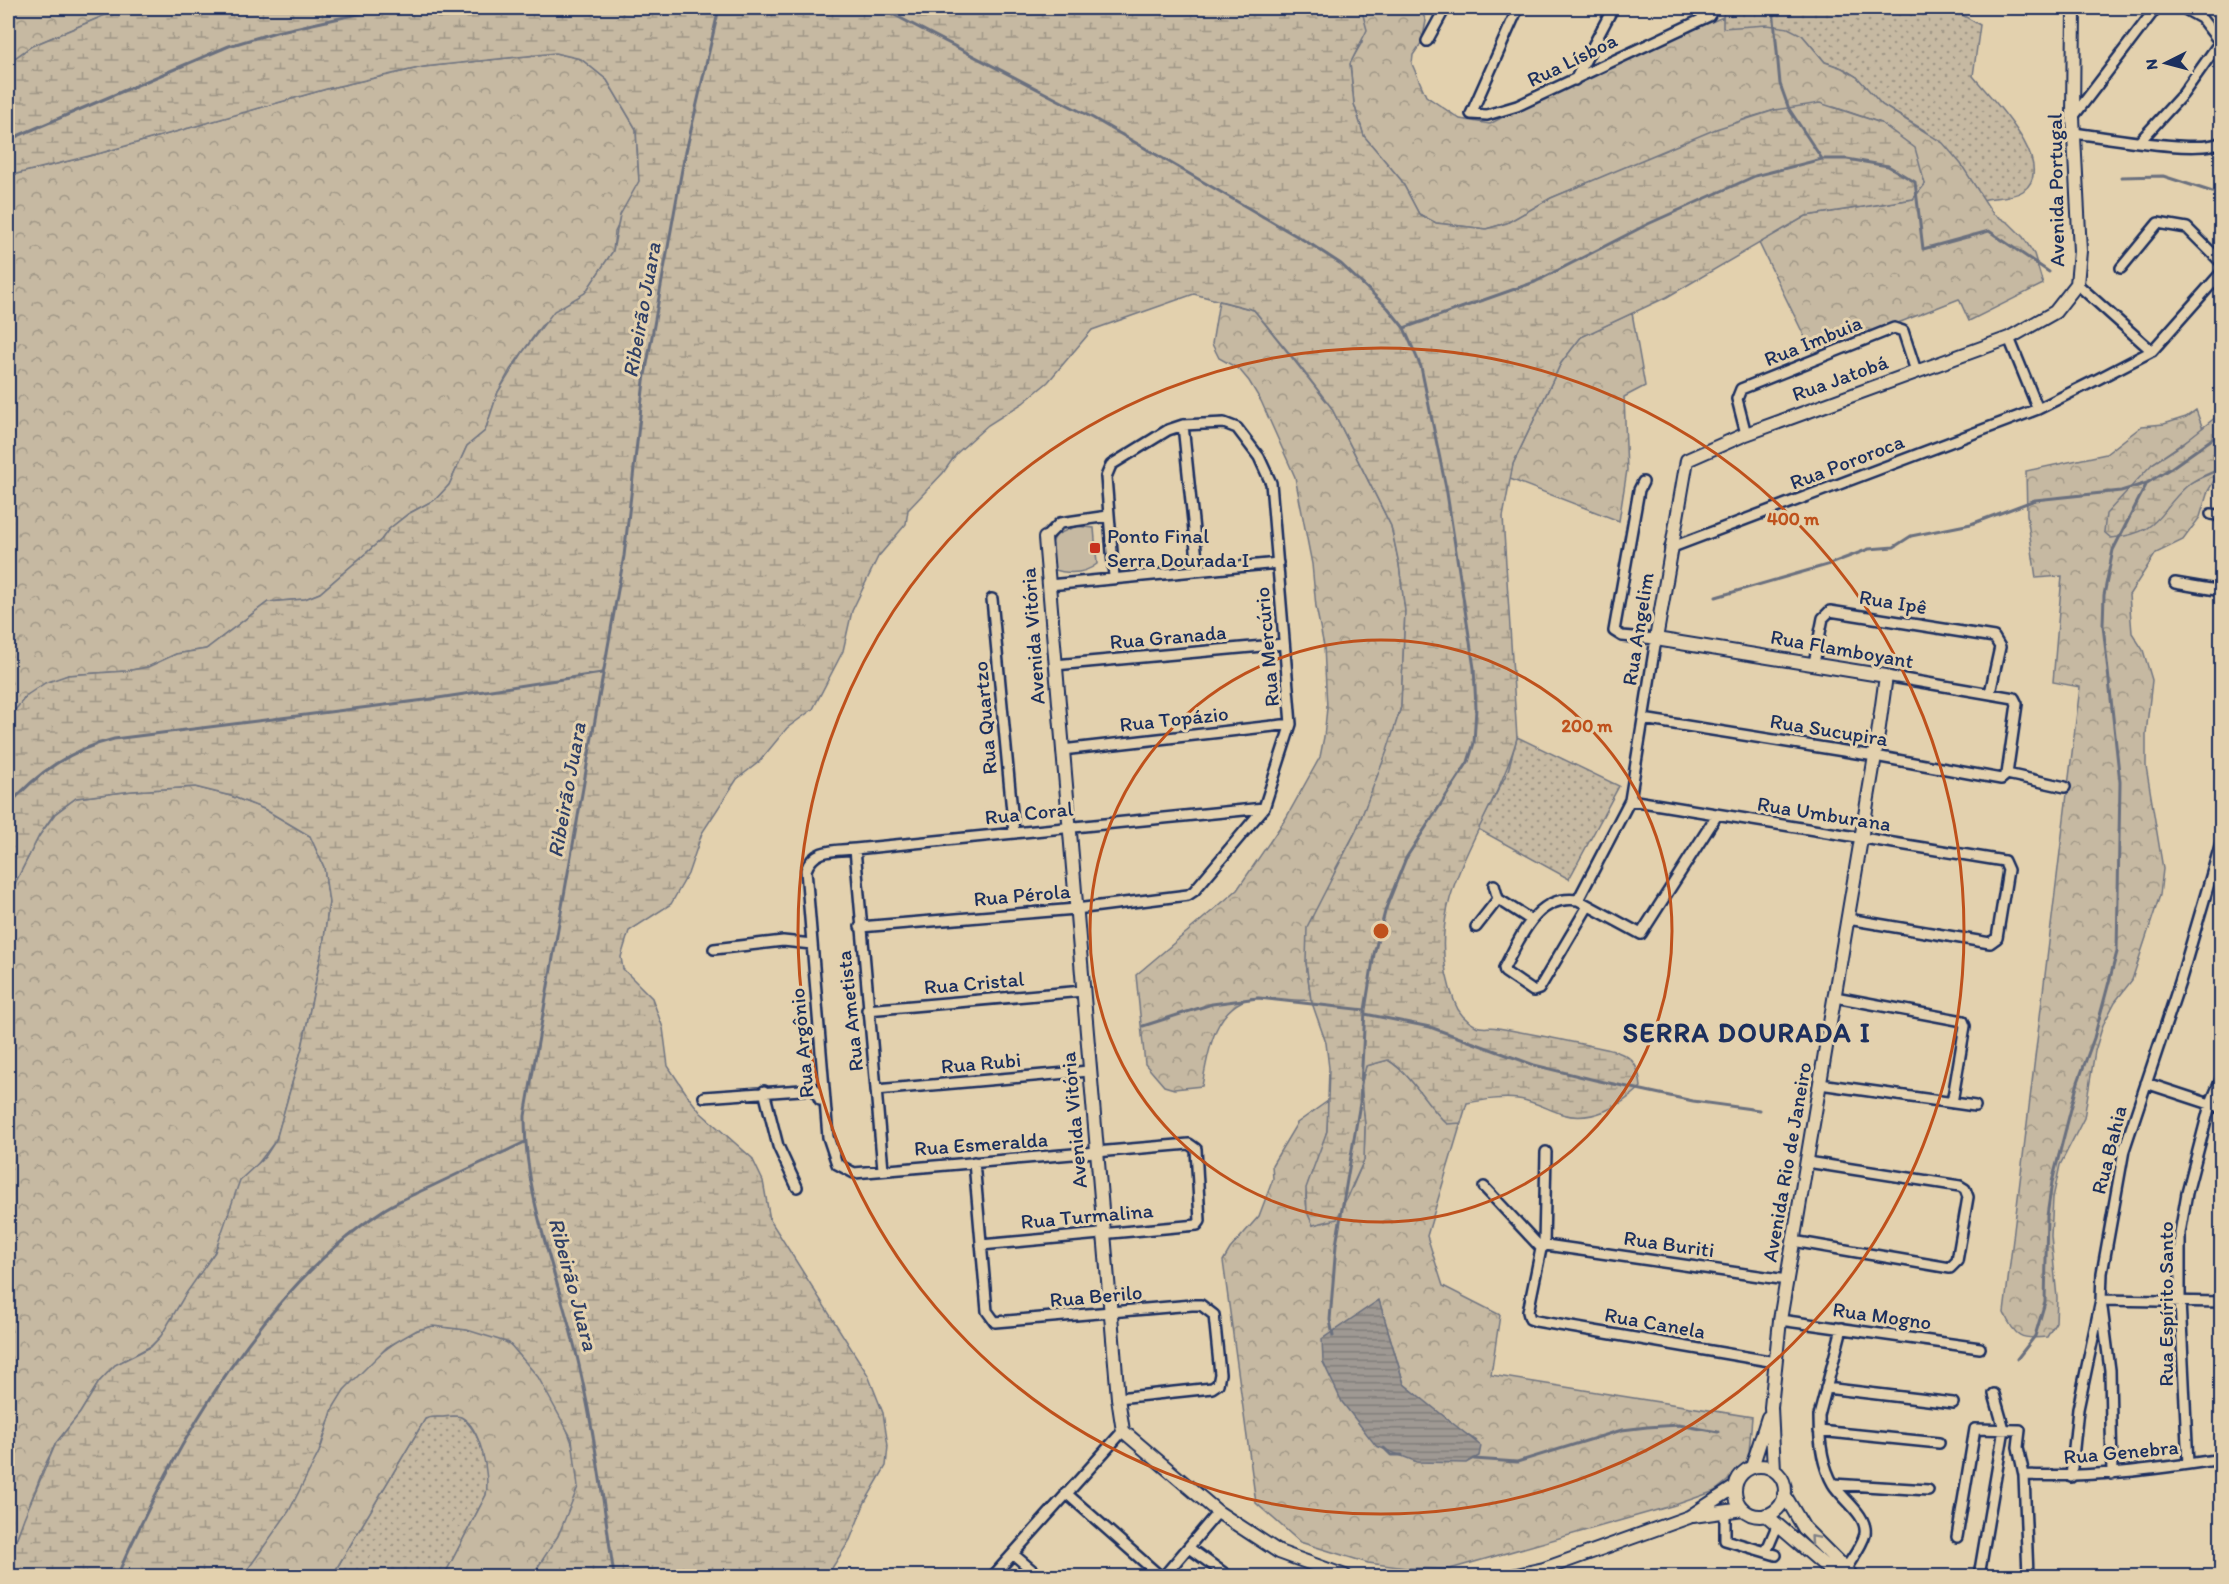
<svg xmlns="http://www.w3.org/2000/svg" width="2229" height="1584" font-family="Itim,sans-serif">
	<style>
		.grass { fill: url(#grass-dots); stroke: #707480; stroke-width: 1.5 }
		.forest { fill: url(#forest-crowns); stroke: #707480; stroke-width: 1.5; fill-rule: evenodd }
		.wetland { fill: url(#wetland-marsh); stroke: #707480; stroke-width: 1.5 }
		.park { fill: #c6b9a2; stroke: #707480; stroke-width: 1.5 }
		.water { fill: url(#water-rules); stroke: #6a6f7e; stroke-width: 1.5 }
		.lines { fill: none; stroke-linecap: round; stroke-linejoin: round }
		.stream { stroke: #6a6f7e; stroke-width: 3 }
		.minor-casing { stroke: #1b2f5e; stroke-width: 14 }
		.tertiary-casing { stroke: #1b2f5e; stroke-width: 16 }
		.minor { stroke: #e3d1ae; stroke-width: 9 }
		.tertiary { stroke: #e3d1ae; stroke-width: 12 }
		.oneway { stroke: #7f8086 }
		.ring { fill: none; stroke: #bf511c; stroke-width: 3 }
		.poi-dot { fill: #c8321e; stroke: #e3d1ae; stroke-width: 2 }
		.labels { text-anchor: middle; stroke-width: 6; stroke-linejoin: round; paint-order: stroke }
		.street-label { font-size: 21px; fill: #1b2f5e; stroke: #e3d1ae }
		.poi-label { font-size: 21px; fill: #1b2f5e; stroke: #e3d1ae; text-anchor: start }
		.water-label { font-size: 22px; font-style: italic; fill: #2f3f66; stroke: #e3d1ae }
		.district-label { font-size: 27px; font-weight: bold; letter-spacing: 1.5px; fill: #1b2f5e; stroke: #e3d1ae }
		.centre { fill: #bf511c; stroke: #e3d1ae; stroke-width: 3 }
		.ring-label { font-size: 18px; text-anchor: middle; font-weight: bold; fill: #bf511c; stroke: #e3d1ae; stroke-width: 6; stroke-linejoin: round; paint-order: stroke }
	</style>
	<defs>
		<pattern id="grass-dots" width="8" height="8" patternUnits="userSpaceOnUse" patternTransform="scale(1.5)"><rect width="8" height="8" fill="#c6b9a2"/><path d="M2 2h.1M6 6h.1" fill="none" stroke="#a09787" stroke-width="1.8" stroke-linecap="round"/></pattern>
		<pattern id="forest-crowns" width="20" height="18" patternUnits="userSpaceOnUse" patternTransform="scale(1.5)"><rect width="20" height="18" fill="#c6b9a2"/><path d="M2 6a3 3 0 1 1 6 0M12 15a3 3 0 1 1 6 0" fill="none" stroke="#a09787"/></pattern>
		<pattern id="wetland-marsh" width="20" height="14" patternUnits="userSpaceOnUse" patternTransform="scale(1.5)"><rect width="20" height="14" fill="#c6b9a2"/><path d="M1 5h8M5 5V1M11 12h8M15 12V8" fill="none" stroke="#a09787"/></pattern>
		<pattern id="water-rules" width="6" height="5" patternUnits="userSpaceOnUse" patternTransform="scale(1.5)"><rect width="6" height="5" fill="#9f9993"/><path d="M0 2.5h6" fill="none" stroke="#817d7b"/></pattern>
	</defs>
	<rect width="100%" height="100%" fill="#e3d1ae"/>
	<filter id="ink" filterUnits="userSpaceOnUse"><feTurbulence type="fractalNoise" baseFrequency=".0167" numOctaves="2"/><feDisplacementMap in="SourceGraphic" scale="12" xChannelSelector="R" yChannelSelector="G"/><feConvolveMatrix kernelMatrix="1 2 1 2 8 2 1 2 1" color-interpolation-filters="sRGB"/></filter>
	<g filter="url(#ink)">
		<path class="grass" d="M1724 8H1950L1980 25 1973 76C1991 98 2059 165 2023 191 2013 198 1994 197 1982 200L1973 183 1924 130 1882 105 1857 77 1842 68 1825 62 1802 35 1722 28Z
			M1517 737 1619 786 1569 879 1478 829 1508 771Z
			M460 1416C481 1432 491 1469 486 1495L444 1576H332L425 1419 430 1417Z"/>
		<path class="forest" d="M8 8H122L32 46 8 63Z
			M1356 8H1420L1426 21 1422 42 1413 55 1412 64 1426 96 1460 119 1490 124 1561 86 1723 17V28L1767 25 1788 28 1802 35 1825 62 1842 68 1857 77 1882 105 1943 143 1961 164 1993 214 2009 223 2023 237 2034 254 2043 284 1969 321 1959 299 1814 356 1759 243 1806 216 1913 199 1925 184 1881 123 1834 107 1775 110 1748 118 1551 198 1507 223 1486 229 1436 223 1419 214 1401 180 1364 136 1354 104 1350 63 1362 42 1363 15Z
			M555 53 581 59 607 80 636 129 639 182 615 232 613 251 585 293 541 326 510 370 498 392 485 431 467 446 449 485 436 499 408 514 389 529 381 540 320 593 305 599 268 602 206 649 176 654 148 667 126 671 68 675 27 695 8 719V176L101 153 330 88 423 67Z
			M1219 301 1254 310 1331 407 1391 526 1399 564 1405 611 1401 707 1388 751 1356 831 1336 868 1306 962 1311 1000C1294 1002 1265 995 1251 998 1213 1008 1208 1054 1202 1086L1174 1089 1164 1086 1145 1064 1136 975 1237 890 1286 818 1320 757 1324 737 1327 708 1324 646 1316 607 1312 564 1295 477 1261 401 1249 381 1239 369 1219 358 1212 344Z
			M1632 313 1645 386 1624 397 1627 470 1619 521 1510 479 1513 464 1561 363 1581 337Z
			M2196 410 2203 429 2152 464 2181 491 2191 482 2221 469 2208 491 2200 517 2183 540 2156 553 2129 595 2132 633 2143 650 2152 680 2146 734V766L2163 869 2160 895 2132 980 2115 1002 2103 1025 2095 1051 2084 1118 2060 1165 2053 1198 2051 1236 2057 1298 2056 1322 2047 1337C2021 1340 2015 1337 2004 1313L2080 687 2053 682 2062 576 2036 578 2027 515 2026 471 2106 454 2142 426 2164 424 2186 417Z
			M195 787 231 796 264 809 310 836 324 867 329 902 323 946 302 1048 276 1140 257 1165 208 1265 161 1336 151 1346 115 1365 99 1382 80 1413 56 1443 44 1467 15 1543 10 1576H8V897L39 836 55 814 76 798 132 791Z
			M1388 1060C1413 1076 1425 1103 1447 1123H1461L1427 1236 1443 1286 1500 1315 1491 1375 1752 1417 1748 1464 1715 1491 1675 1505 1450 1569 1406 1568 1368 1563 1300 1542 1256 1503 1223 1261 1230 1249 1259 1216 1273 1179 1272 1165 1297 1123 1328 1101C1328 1110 1328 1120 1327 1130 1321 1166 1293 1187 1313 1225L1348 1197 1364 1160 1365 1126 1361 1085 1366 1066ZM1379 1301 1404 1384 1459 1430 1477 1441 1323 1362Z
			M433 1326C458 1329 487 1330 508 1343 540 1363 585 1450 578 1487 573 1516 548 1553 532 1576H444L486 1495C490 1476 481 1427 461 1417 456 1415 449 1416 443 1417 436 1417 431 1416 425 1419L332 1576H243C271 1538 293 1497 317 1456 325 1441 327 1424 333 1408 346 1378 401 1330 433 1326Z"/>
		<path class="wetland" d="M122 8H1356L1363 15 1367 30 1350 64 1354 104 1364 136 1401 180 1419 214 1436 223 1486 229 1507 223 1551 198 1716 129 1775 110 1820 103 1881 123 1915 148 1925 184 1913 199 1806 216 1667 297 1581 337 1561 363 1513 464 1503 517 1517 738C1492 829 1414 902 1455 1003 1458 1012 1466 1021 1476 1026 1482 1029 1491 1026 1498 1028 1528 1033 1557 1039 1587 1045 1599 1048 1615 1049 1626 1056 1637 1062 1640 1076 1641 1087 1621 1106 1591 1123 1562 1114 1547 1109 1534 1101 1518 1099 1501 1097 1484 1100 1467 1103L1461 1123 1447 1124C1425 1104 1413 1075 1388 1060L1366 1066 1361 1085 1365 1126 1364 1160 1337 1219 1313 1225 1307 1212 1306 1188 1327 1131 1329 1068 1326 1043 1311 1000 1306 962 1307 927 1356 831 1387 751 1401 707 1405 611 1399 564 1391 526 1368 480 1331 407 1295 360 1254 310 1194 294 1092 330 1048 382 1023 403 988 425 957 453 943 473 908 510 906 524 878 557 852 611 843 651 813 709 787 728 759 762 737 779 702 833 688 874 671 904 629 931 621 957 623 969 652 998 663 1028 668 1066 690 1099 701 1113 752 1158 763 1181 770 1220 868 1375 883 1413 888 1446 886 1466 865 1502 850 1540 827 1576H532L558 1536 578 1487 572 1439 538 1377 509 1343 467 1330 433 1326 417 1330 387 1347 344 1390 333 1408 319 1452 289 1511 243 1576H10L15 1543 24 1518 56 1443 80 1413 99 1382 115 1365 151 1347 161 1336 185 1295 215 1252 240 1180 265 1157 276 1140 302 1048 323 946 329 903 324 867 310 836 264 809 231 796 195 787 132 791 76 798 54 814 39 836 8 897V719L27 695 45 683 68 675 126 671 148 667 176 654 206 649 268 602 305 599 320 593 381 540 389 529 408 514 436 499 449 485 467 446 485 431 498 392 523 352 554 311 585 293 613 251 620 215 639 181 636 129 607 80 581 59 555 53 423 67 330 88 101 153 8 176V63L32 46Z
			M2221 413V468C2211 473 2197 477 2188 485 2156 513 2162 533 2111 538L2104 532 2106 514 2152 464 2177 448Z"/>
		<path class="park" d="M1076 526 1094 528 1097 564C1083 575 1067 574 1052 569L1046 555 1056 535Z"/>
		<path class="water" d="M1379 1300 1404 1384 1481 1446 1479 1456 1466 1463 1417 1462 1376 1446 1342 1402 1323 1362 1322 1339Z"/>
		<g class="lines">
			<path class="stream" d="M881 8 1093 118 1312 245 1341 264 1388 308 1404 328 1421 367 1447 493 1474 668 1476 708 1474 743 1468 762 1406 858 1386 908 1374 954 1365 1010 1360 1103 1336 1245 1330 1320 1333 1336
				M1773 8 1780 84 1789 109 1822 159
				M8 140 229 46 276 32 386 8
				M2121 177 2163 176 2222 195
				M1404 328 1535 282 1648 224 1755 176 1822 159H1847L1888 166 1915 182 1923 249 1989 231 2049 272
				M1716 597 1827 565 1869 549 1894 547 1911 536 1971 524 2035 500 2121 491 2147 483 2171 468 2222 432
				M8 806C38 772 70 750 114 739L425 700 602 673
				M1365 1014 1430 1027 1534 1065 1595 1080 1693 1101 1759 1110
				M1143 1026 1212 1004 1258 998 1365 1010
				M2017 1359 2035 1336 2045 1302 2047 1216 2052 1182 2078 1082 2094 1038 2117 952 2120 782 2103 625 2104 595 2113 550 2147 483
				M1384 1448 1391 1455H1402
				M1474 1459 1517 1462 1622 1430 1647 1427 1679 1425 1718 1432
				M117 1576C175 1445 262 1289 385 1209 399 1200 415 1194 430 1187 462 1172 493 1157 525 1142
				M614 1576C604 1506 595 1435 579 1365 561 1283 524 1202 525 1116L624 556 644 381 682 169 719 8"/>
			<defs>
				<path id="minor" d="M1518 8 1471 114 1487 115 1517 106 1709 16 1714 8
					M2183 8 2201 18 2222 45
					M1427 41 1445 8
					M1575 80 1613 8
					M2073 117 2156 8
					M2074 133C2101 136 2205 156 2222 141
					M2141 140 2183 94 2222 39
					M2121 268 2158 223 2187 228 2222 263
					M2077 284 2152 351
					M2009 338 2038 409
					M1183 425 1198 569
					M1746 434 1737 399 1741 389 1894 328 1903 331 1916 371
					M2211 514 2222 516
					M1045 538 1060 523 1108 516
					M1670 548 2038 409 2098 379 2152 351 2222 272
					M2175 583 2222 591
					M1049 585 1278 563
					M992 599 1014 833
					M1814 663 1823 618 1830 611 1994 637 2000 647 1990 693
					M1055 665 1284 644
					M1886 676 2014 698 2017 704 2007 774
					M1643 719 1875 756 2001 779 2007 774
					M1062 750 1291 724
					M2007 774 2065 787
					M1630 800 2004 861 2008 870 1997 938 1990 943 1848 919
					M855 849 883 1169
					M1498 899 1531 920
					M1578 900 1630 800 1656 639 1622 636 1614 631 1639 490 1643 482
					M1588 906 1539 989 1533 991 1505 972 1504 968C1521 937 1536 894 1578 900L1641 934 1717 815
					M860 927 1076 909 1188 895 1194 891 1264 808 1291 724 1271 483 1259 457 1237 428 1224 423 1183 425 1168 430 1111 465 1106 477 1114 577
					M1476 927 1498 899 1494 885
					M714 949 783 941 812 944
					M1835 997 1963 1021 1965 1026 1952 1103
					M867 1010 1083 991
					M2146 1083 2222 1108
					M1820 1084 1975 1106
					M876 1090 1089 1071
					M764 1091 778 1146 797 1187
					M704 1097 815 1089 820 1100
					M974 1162 987 1311 995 1322 1192 1305H1201L1214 1315 1220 1374 1218 1384 1212 1388 1118 1398
					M1484 1187 1541 1248
					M1793 1241 1950 1268 1957 1261 1968 1197 1965 1189 1960 1186 1807 1162
					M981 1245 1197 1225 1200 1221 1196 1149 1189 1144 854 1173 837 1164 828 1137 806 870C814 848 834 851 855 849L1264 808
					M1544 1245 1546 1152
					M1780 1320 1980 1348
					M1842 1328 1819 1416C1819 1437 1822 1465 1833 1484 1841 1498 1868 1515 1865 1534 1862 1546 1851 1560 1845 1570
					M1775 1362 1536 1321 1530 1319 1528 1312 1541 1249 1546 1245 1787 1280
					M1826 1388 1953 1403
					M1819 1431 1939 1443
					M2188 1464 2180 1301V1233L2187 1193 2210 1105 2222 1077
					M2112 1474 2110 1370 2101 1300 2222 1302
					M2024 1475C2091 1478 2156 1469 2222 1459
					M2071 1477 2078 1409 2101 1300 2102 1273 2124 1150 2180 982 2222 839
					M1833 1484 1928 1490
					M1066 1493 1160 1576
					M1725 1512V1540L1776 1555
					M1957 1537 1975 1429 2020 1430 2018 1447 2024 1475 2028 1576
					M1189 1548 1228 1576
					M1766 1552 1777 1526
					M1013 1554 1039 1576
					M993 1576 1123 1431
					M1164 1576 1218 1512
					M1979 1576 2004 1429 1994 1394"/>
				<path id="tertiary" d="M1045 538 1118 1398 1123 1431 1218 1512 1279 1552 1345 1576
					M1735 1491a25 25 0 1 1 50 0a25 25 0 1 1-50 0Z
					M1752 1467 1768 1417
					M1774 1470 1771 1407 1780 1320 1875 756 1886 676 1656 639 1687 460 1746 434 2009 338 2055 312 2077 284 2080 251 2073 117 2074 8
					M1784 1494 1804 1528 1852 1576
					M1766 1515 1837 1576
					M1693 1516 1743 1509
					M1512 1576 1544 1569 1689 1517 1735 1487"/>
			</defs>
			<use href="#minor" class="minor-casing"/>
			<use href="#tertiary" class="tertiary-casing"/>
			<use href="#minor" class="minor"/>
			<use href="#tertiary" class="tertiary"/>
		</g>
		<defs><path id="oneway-chevron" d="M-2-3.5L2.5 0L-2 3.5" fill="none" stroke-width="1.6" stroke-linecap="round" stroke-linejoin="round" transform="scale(1.5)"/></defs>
		<use class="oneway" href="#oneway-chevron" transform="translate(1814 1539) rotate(-131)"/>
	</g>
	<g class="ring">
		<circle cx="1381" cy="931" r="291"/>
		<circle cx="1381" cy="931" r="583"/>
	</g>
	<rect class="poi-dot" x="1089" y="542" width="12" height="12" rx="3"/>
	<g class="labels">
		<g class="street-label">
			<text transform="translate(1572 60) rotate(-26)" y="7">Rua Lísboa</text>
			<text transform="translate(2056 190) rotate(-91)" y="7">Avenida Portugal</text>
			<text transform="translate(1813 341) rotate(-22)" y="7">Rua Imbuia</text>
			<text transform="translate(1840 378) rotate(-20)" y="7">Rua Jatobá</text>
			<text transform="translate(1847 462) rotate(-21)" y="7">Rua Pororoca</text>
			<text transform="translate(1893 602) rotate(9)" y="7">Rua Ipê</text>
			<text transform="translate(1638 629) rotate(-81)" y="7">Rua Angelim</text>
			<text transform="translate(1033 636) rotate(-94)" y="7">Avenida Vitória</text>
			<text transform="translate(1168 637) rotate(-5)" y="7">Rua Granada</text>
			<text transform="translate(1267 647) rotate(-95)" y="7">Rua Mercúrio</text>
			<text transform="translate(1842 649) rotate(10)" y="7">Rua Flamboyant</text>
			<text transform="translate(985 718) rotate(-95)" y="7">Rua Quartzo</text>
			<text transform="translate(1174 719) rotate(-6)" y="7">Rua Topázio</text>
			<text transform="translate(1829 730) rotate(9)" y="7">Rua Sucupira</text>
			<text transform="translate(1029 813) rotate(-6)" y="7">Rua Coral</text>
			<text transform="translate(1824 814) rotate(9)" y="7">Rua Umburana</text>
			<text transform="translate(1022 895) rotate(-5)" y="7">Rua Pérola</text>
			<text transform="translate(974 983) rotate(-5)" y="7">Rua Cristal</text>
			<text transform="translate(850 1011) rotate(-96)" y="7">Rua Ametista</text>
			<text transform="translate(802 1043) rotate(-95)" y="7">Rua Argônio</text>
			<text transform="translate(981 1063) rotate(-5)" y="7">Rua Rubi</text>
			<text transform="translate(1074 1120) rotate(-95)" y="7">Avenida Vitória</text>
			<text transform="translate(981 1144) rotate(-4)" y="7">Rua Esmeralda</text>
			<text transform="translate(2109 1150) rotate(-76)" y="7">Rua Bahia</text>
			<text transform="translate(1787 1162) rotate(-80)" y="7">Avenida Rio de Janeiro</text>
			<text transform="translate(1087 1216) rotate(-5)" y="7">Rua Turmalina</text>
			<text transform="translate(1669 1244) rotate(8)" y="7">Rua Buriti</text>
			<text transform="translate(1096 1296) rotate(-5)" y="7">Rua Berilo</text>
			<text transform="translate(2166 1304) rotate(-90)" y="7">Rua Espírito Santo</text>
			<text transform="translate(1882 1316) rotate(8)" y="7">Rua Mogno</text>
			<text transform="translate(1655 1323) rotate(10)" y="7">Rua Canela</text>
			<text transform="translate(2121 1452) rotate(-5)" y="7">Rua Genebra</text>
		</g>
		<g class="poi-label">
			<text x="1107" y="543">Ponto Final<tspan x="1107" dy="24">Serra Dourada I</tspan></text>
		</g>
		<g class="water-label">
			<text transform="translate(641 310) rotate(-80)" y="8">Ribeirão Juara</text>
			<text transform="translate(566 790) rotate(-80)" y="8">Ribeirão Juara</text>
			<text transform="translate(574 1284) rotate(75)" y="8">Ribeirão Juara</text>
		</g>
		<g class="district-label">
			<text x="1747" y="1042">SERRA DOURADA I</text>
		</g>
	</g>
	<circle cx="1381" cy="931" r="9" class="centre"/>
	<g class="ring-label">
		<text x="1793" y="525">400 m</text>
		<text x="1587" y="732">200 m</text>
	</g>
	<rect width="2229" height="1584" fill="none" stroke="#e3d1ae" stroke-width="30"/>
	<rect x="15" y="15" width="2199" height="1554" fill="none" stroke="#1b2f5e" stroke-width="2" filter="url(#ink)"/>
	<g transform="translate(2166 63) rotate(264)" stroke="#e3d1ae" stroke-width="4.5" paint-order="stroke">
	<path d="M0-4.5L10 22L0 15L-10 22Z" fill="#1b2f5e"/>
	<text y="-9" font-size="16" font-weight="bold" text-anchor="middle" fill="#1b2f5e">N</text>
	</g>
</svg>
